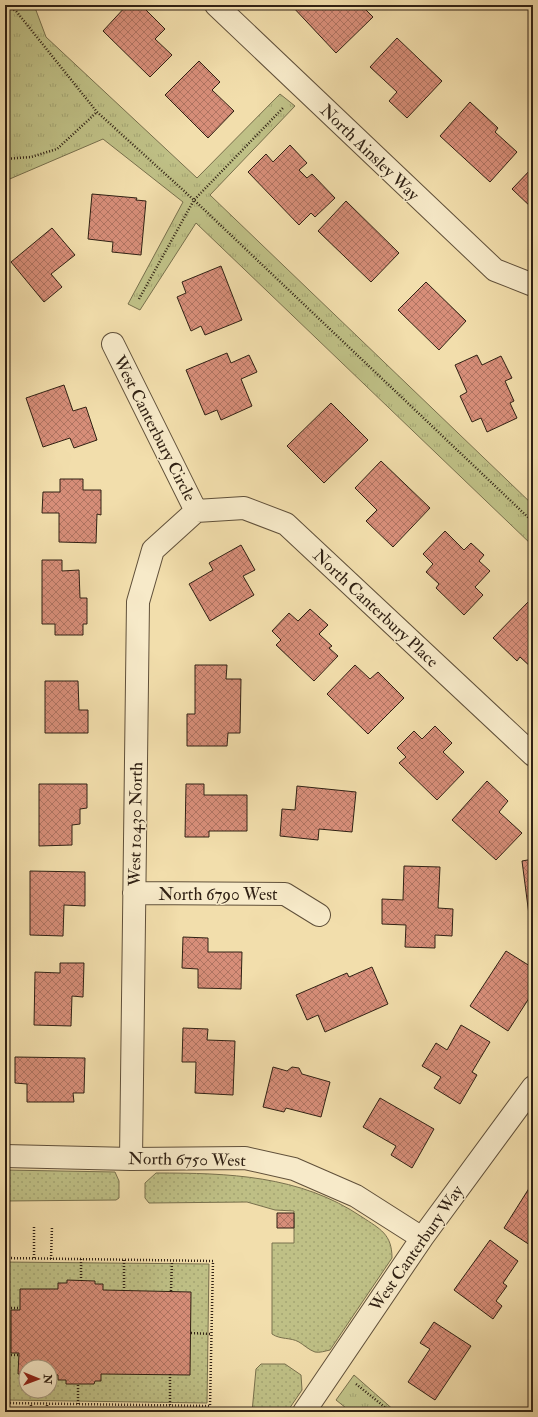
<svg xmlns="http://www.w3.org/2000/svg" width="538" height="1417" font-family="'IM FELL Double Pica',serif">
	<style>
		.grass { fill: url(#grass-dots); stroke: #78704d; fill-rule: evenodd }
		.park { fill: url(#park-tufts); stroke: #78704d }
		.building { fill: url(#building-cross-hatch); stroke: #302114 }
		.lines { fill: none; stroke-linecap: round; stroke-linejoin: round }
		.minor-casing { stroke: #60503a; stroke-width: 24 }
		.path { stroke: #302114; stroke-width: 2.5; stroke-dasharray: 1 2; stroke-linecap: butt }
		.minor { stroke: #f7eac9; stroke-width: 22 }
		.labels { text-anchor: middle; stroke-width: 3; stroke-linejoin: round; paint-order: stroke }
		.street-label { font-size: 17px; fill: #302114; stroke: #f7eac9 }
	</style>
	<defs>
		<pattern id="grass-dots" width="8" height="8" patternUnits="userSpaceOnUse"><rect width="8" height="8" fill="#bfc086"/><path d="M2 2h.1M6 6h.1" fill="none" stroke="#a4a573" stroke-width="1.8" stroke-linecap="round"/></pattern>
		<pattern id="park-tufts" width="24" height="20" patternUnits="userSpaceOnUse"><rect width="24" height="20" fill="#bfc086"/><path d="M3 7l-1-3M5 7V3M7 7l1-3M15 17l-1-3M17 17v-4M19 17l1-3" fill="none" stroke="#a4a573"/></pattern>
		<pattern id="building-cross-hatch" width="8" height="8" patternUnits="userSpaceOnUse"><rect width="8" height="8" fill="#d78e79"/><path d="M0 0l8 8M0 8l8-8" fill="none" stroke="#af7462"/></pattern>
	</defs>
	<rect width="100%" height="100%" fill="#f2deac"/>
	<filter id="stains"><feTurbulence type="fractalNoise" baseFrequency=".005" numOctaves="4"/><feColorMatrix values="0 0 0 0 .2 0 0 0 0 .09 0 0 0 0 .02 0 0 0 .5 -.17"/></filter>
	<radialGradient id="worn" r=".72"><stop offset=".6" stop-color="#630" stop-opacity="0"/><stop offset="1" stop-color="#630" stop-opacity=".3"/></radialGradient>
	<path class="grass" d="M5 1170 115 1172 119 1181V1198L116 1200 5 1201Z
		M156 1173C228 1173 300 1175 362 1217 380 1229 392 1234 392 1258L330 1350C325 1351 320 1353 315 1352 309 1350 304 1345 299 1342 290 1337 281 1340 272 1334V1243H294V1211L275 1210 247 1202 149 1203 145 1198V1183Z
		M5 1262 209 1264 207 1403 5 1400ZM26 1367H50V1391H26Z
		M261 1364H285L301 1375 302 1390 287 1412H252L256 1369Z"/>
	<path class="park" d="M5 5H34L46 37 197 178 280 94 295 106 210 195 533 505V546L196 223 140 310 128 304 183 202 103 139 5 181Z
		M354 1375 396 1412H351L336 1400Z"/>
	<path class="building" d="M127 5H141L165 29 155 39 172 55 150 77 103 31Z
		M291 5H361L373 17 336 53Z
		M397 38 442 81 407 118 389 101 397 92 370 67Z
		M199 61 220 82 212 90 234 111 208 138 165 95Z
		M470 102 498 128 495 132 517 152 490 182 440 136Z
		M290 145 307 163 299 170 307 178 312 174 335 198 315 217 311 213 299 225 248 172 266 154 273 162Z
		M533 167V209L512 189Z
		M92 194 137 198 136 200 146 201 141 255 112 252 113 242 88 239Z
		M346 201 399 253 371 282 318 231Z
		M52 228 75 255 51 274 62 287 44 302 11 262Z
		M221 266 242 320 205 335 201 326 191 331 177 297 186 293 182 282Z
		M426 282 466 321 439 350 398 310Z
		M227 353 231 363 249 355 257 372 241 379 252 406 221 420 217 410 205 415 186 370Z
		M477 355 482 365 501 356 512 378 505 381 514 401 510 403 517 418 487 432 481 418 472 422 460 396 467 392 455 365Z
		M64 385 73 411 86 407 97 440 74 448 70 438 43 447 26 398Z
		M331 403 368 440 324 483 287 446Z
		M381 461 430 508 393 547 366 521 377 510 355 488Z
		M60 479H83V490H101V515L97 514 96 543 59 542V513H42L43 492H60Z
		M445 531 464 550 471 543 484 555 479 561 490 571 475 587 483 595 464 615 436 588 439 584 426 572 433 564 423 554Z
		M241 545 255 570 243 576 254 595 210 621 189 584 213 570 209 563Z
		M42 560H62V571L79 570 80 598H87V624H83V635H55V624H42Z
		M529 601 533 606V669L520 657 517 661 493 638Z
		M310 609 328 625 319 634 332 646 329 648 338 656 314 681 276 645 281 640 272 631 289 613 298 621Z
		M195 665H227L226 679H241L240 733H228L227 746H187V714H195Z
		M355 665 370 679 378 672 404 698 368 734 327 694Z
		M45 681H78L79 710H88V733H45Z
		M435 726 452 743 443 752 464 772 437 800 399 763 406 757 397 748 414 731 422 739Z
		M487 781 508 801 499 812 522 833 496 860 452 820Z
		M39 784H87V808L80 809V824L72 825V845L39 846Z
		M186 784H204V795H247V831H209V837H185Z
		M297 786 356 792 352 832 319 829 318 840 280 836 282 809 295 810Z
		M533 859V938H532L522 861Z
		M404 866 440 867 438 908 453 909 452 936 435 935V948L405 947 406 925 382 924V899L403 900Z
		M30 871 85 872V906L64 905 63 936 30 935Z
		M183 937 208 938V952H242L241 989 198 988V969L182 968Z
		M506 951 533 968V992L508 1031 470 1006Z
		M60 963H84L83 997 72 996 71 1026 34 1025 35 972 60 973Z
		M372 967 388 1004 325 1032 318 1015 307 1020 296 995 347 973 349 977Z
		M461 1025 490 1042 472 1072 477 1075 460 1104 434 1088 441 1077 422 1066 436 1043 447 1050Z
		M183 1028 208 1029 207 1040 235 1041 233 1095 195 1093 196 1062H182Z
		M15 1057 85 1058 84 1093H73L74 1102H27V1084L15 1083Z
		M273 1067 287 1071 292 1067 299 1068 302 1074 330 1082 321 1117 286 1108 284 1112 263 1107Z
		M380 1098 434 1129 412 1168 391 1155 396 1146 363 1127Z
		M533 1182V1247L504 1228Z
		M277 1213H294V1228H277Z
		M490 1240 518 1261 503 1283 507 1286 496 1301 502 1306 493 1319 454 1290Z
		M67 1280 95 1281V1284H103V1290L191 1292 190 1375 101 1374V1381H95L94 1384H66V1380H58V1375L50 1374V1367H26V1374H18L19 1353H11V1310H20V1289H58V1283H67Z
		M434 1322 471 1346 435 1400 408 1382 430 1349 420 1343Z"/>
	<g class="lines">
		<defs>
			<path id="minor" d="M216 5 495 270 533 285
				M113 344 196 511
				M196 511 244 508 286 524 533 755
				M134 893 285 894 319 915
				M5 1156 131 1159 245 1158 294 1169 356 1196 422 1238
				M131 1159 138 602 153 550 196 511
				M304 1412 422 1238 533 1087"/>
		</defs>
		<use href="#minor" class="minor-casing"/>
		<path class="path" d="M6 5 16 11 97 112 194 200 533 522
			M5 159 31 157 57 149 97 112
			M139 299 194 200 283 108
			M5 1258 213 1261 210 1406 5 1403
			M34 1258V1226
			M51 1259 52 1226
			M81 1281V1259
			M124 1291V1260
			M171 1291 172 1261
			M5 1308H20
			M191 1333 211 1334
			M5 1355H19
			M170 1374V1405
			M356 1384 391 1412
			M78 1404V1384
			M31 1412V1403
			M47 1412V1403"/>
		<use href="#minor" class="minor"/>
	</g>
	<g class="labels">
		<g class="street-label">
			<text transform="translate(370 152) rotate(44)" y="6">North Ainsley Way</text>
			<text transform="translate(155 428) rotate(63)" y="6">West Canterbury Circle</text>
			<text transform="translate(376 608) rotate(43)" y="6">North Canterbury Place</text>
			<text transform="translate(135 824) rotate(-89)" y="6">West 10430 North</text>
			<text x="218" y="900">North 6790 West</text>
			<text transform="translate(187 1159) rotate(1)" y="6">North 6750 West</text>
			<text transform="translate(416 1248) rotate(-55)" y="6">West Canterbury Way</text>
		</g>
	</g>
	<rect width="538" height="1417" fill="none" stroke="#f2deac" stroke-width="20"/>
	<rect x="6" y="6" width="526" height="1405" fill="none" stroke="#302114" stroke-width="2"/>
	<rect x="10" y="10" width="518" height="1397" fill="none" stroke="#302114"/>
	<g transform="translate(38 1379) rotate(91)"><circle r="19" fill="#f7eac9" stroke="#a79a81"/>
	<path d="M0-3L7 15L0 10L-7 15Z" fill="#8f2418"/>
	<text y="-6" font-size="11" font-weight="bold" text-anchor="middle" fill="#302114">N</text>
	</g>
	<rect width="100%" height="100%" filter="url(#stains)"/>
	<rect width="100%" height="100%" fill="url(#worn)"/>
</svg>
